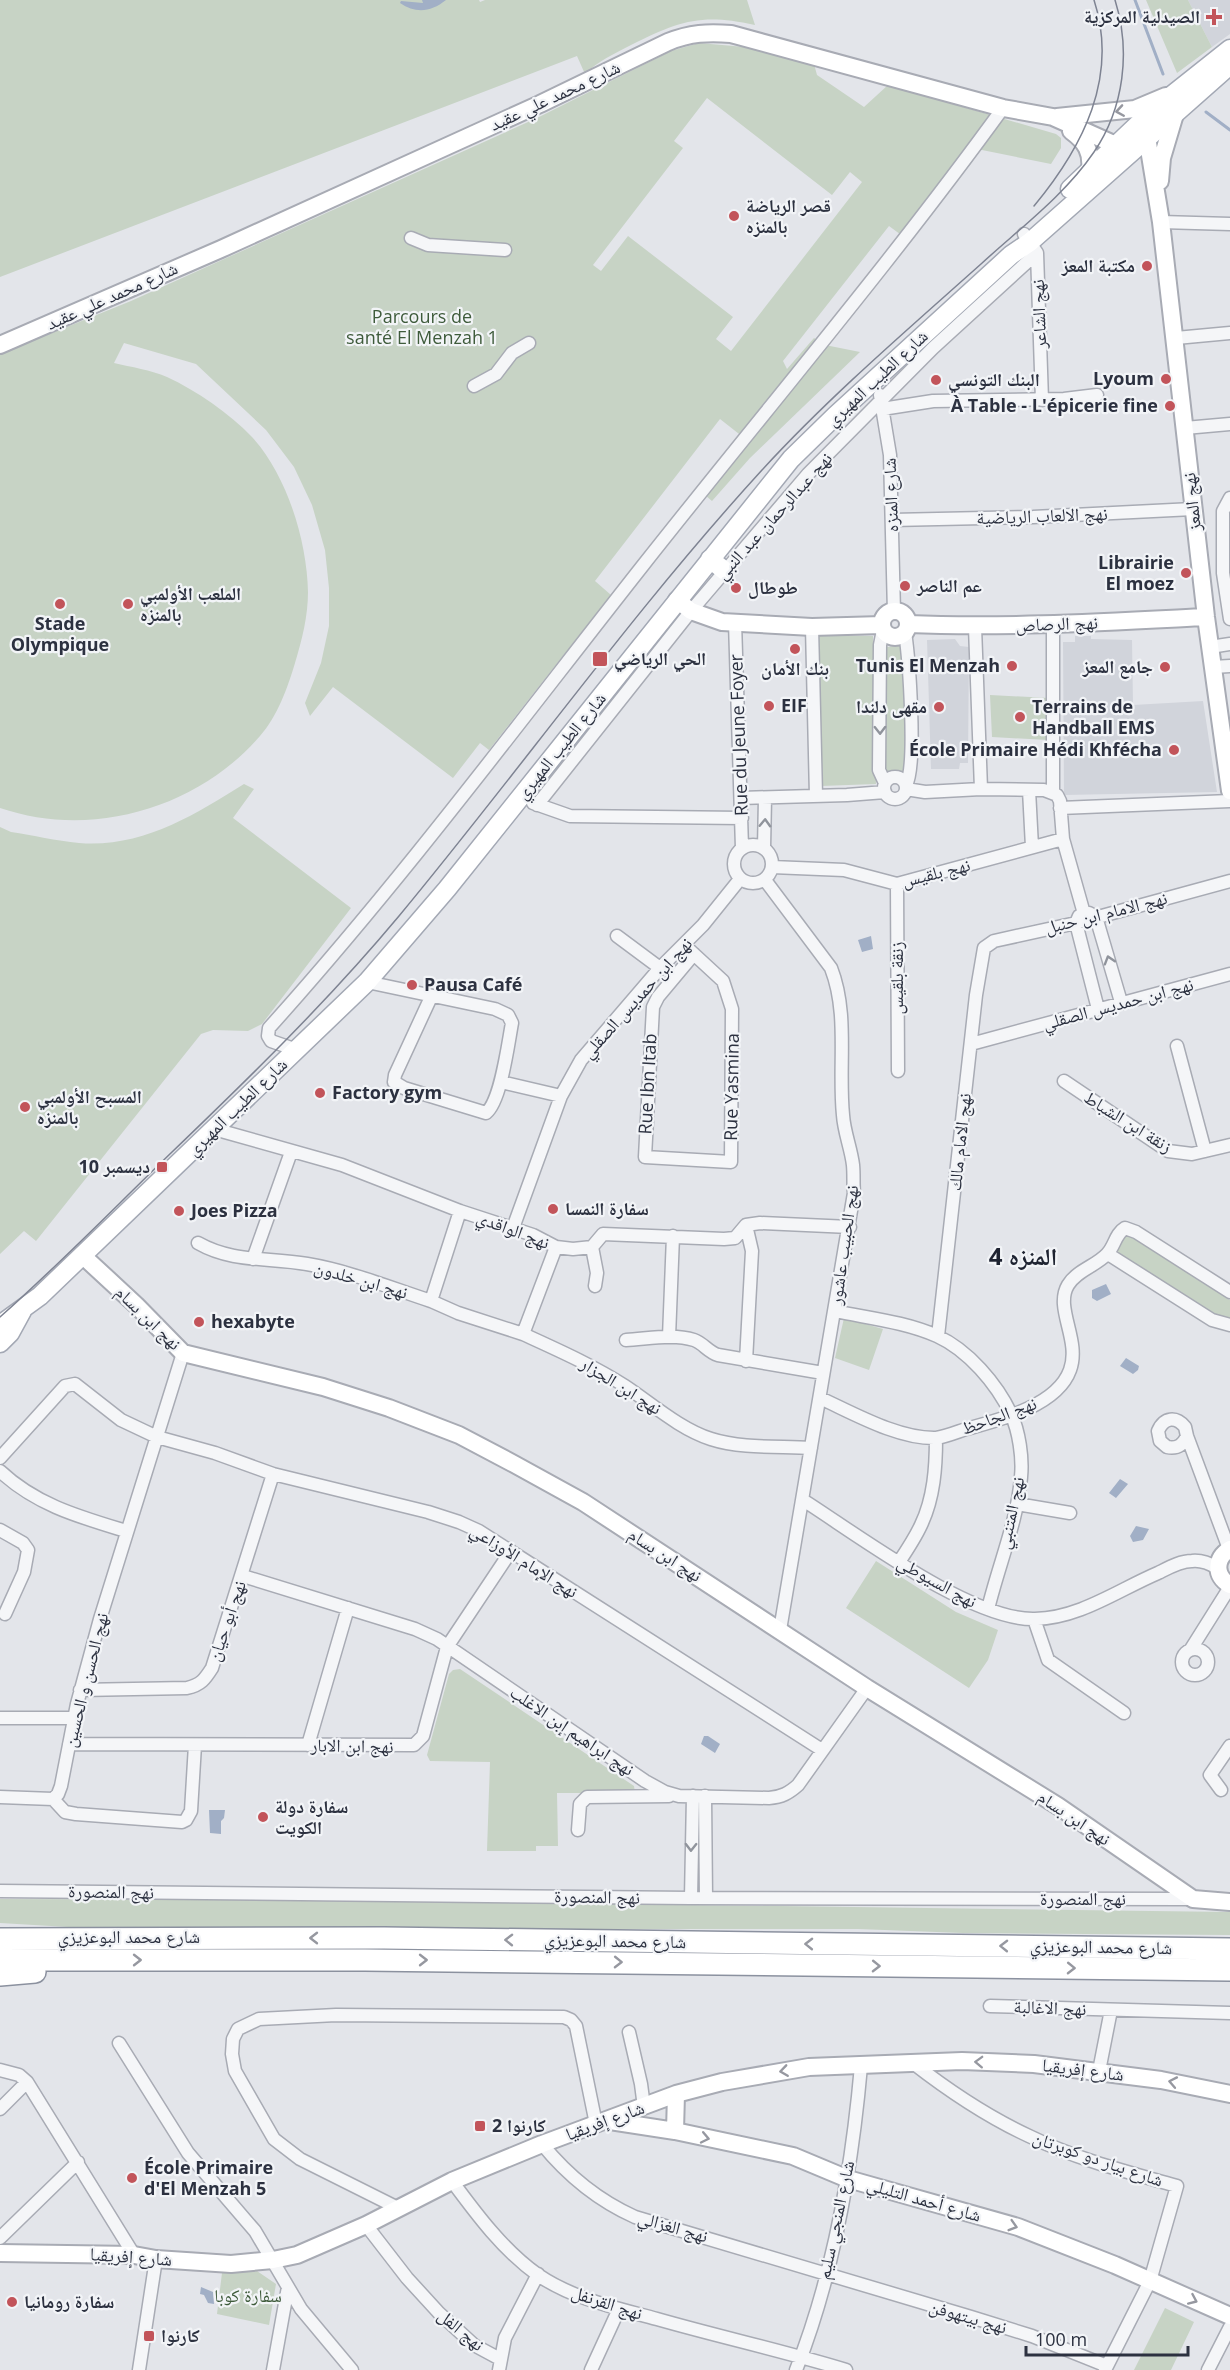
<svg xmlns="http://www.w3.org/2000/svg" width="1230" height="2370" font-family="'Open Sans','Noto Naskh Arabic',sans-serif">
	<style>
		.built { fill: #d1d4db }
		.green { fill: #c7d3c5; fill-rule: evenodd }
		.water { fill: #a1afc6 }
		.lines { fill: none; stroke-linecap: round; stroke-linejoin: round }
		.stream { stroke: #a1afc6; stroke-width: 3 }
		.street-casing { stroke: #a8abb4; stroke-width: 15 }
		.secondary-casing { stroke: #a8abb4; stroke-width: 20 }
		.primary-casing { stroke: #a3a8b4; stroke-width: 21 }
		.highway-casing { stroke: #8b919f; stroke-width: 24 }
		.street { stroke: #f5f6f8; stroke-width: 12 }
		.secondary { stroke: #fff; stroke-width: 16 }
		.primary { stroke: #fff; stroke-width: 18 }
		.highway { stroke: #fff; stroke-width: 21 }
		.tram { stroke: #7e8392; stroke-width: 1.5 }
		.oneway { stroke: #9698a0 }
		.oneway2 { stroke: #90949c }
		.poi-dot { fill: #c2545a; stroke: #f2f4f7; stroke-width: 2 }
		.labels { text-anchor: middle; stroke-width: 4.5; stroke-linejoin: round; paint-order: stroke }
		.poi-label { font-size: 18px; font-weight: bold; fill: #2c3140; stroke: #f2f4f7; text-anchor: start }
		.street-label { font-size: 18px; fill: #2c3140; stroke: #f2f4f7 }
		.park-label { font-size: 18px; fill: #3e5b3b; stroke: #f2f4f7 }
		.district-label { font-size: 24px; font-weight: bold; fill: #1e2331; stroke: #f2f4f7 }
	</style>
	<rect width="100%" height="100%" fill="#e3e5ea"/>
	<path class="built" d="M1188 0H1230V34L1212 47Z
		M1075 636H1091V639L1132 640 1133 705 1203 701 1217 792 1064 795 1063 642H1075Z
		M955 639 960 646 969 647 968 763H960L959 769H931L927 640Z"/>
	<path class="green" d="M0 0H479L480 2 485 0H747L755 25C701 13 679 21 631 45 614 54 598 61 585 74L577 56 0 277Z
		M1146 0H1188L1212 47 1177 73Z
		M699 43 745 47 814 64 817 75 864 107 888 85 1056 134 1061 138V148L1051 164 977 149 908 240 889 226 783 361 787 369 814 338 825 345 860 352 750 458 712 501 706 496 748 441 720 419 595 581 611 595 489 750 480 743 453 778 333 687 310 716 305 703 321 663 329 626V588L325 550 312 505 294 467 266 430 196 364 124 343 114 363C131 367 151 370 167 377 197 391 229 413 252 437 287 475 307 541 308 592 308 616 302 640 295 663 288 687 277 717 260 736 197 809 91 839 0 808V354L131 301 537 118 671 51ZM707 98 832 195 850 172 862 182 731 351 716 339 733 317 628 236 601 271 593 265 683 148 674 141Z
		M819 635 873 636 876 784 821 786Z
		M881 643 888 647 905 644 906 779C898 773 893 773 884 778Z
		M990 695 1049 698 1048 740 992 737Z
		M244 784 254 789 233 818 351 908 262 1024 248 1031 213 1030 201 1034 36 1241 24 1231 0 1254V827L11 832C33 835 56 841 79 843 141 848 193 816 244 784Z
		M1128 1234 1230 1300V1322L1213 1319 1119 1257 1115 1247 1122 1236Z
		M844 1318 883 1329 869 1370 835 1358Z
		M876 1561 956 1612 998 1630 988 1660 969 1688 846 1608Z
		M460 1669 634 1786 635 1793H557L558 1846H536V1851H487L490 1762 430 1761 427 1755 449 1674 453 1670Z
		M0 1899 315 1900 1230 1912V1935L963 1933 858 1929H102L0 1923Z
		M257 2271 276 2284 269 2325 217 2314 222 2273Z
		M1165 2308 1194 2322 1171 2370H1134Z"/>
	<path class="water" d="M422 0H446C431 12 416 14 400 3L401 1 423 3Z
		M871 936 873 949 862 952 858 940Z
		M1106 1284 1111 1294 1097 1301 1092 1298V1290Z
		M1126 1358 1139 1366 1138 1370 1133 1374 1120 1366Z
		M1120 1479 1128 1484 1116 1498 1109 1493Z
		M1136 1526 1149 1529 1143 1540 1133 1542 1130 1536Z
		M704 1736H708L720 1744 715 1753 701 1744Z
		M209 1810H225L224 1818 221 1821V1834L210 1833Z
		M201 2287 213 2292 214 2304 208 2303 204 2295 200 2294Z"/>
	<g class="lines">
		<path class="stream" d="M1135 0 1163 74
			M1206 112 1230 130"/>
		<defs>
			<path id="street" d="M1161 222 1230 224
				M1024 234 1037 253 1042 400
				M411 238 428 245 505 250
				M1176 338 1230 333
				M474 386 496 374 512 353 529 343
				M880 395 890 455 894 612
				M882 409 933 401 1064 399 1097 395
				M1185 428 1230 424
				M1230 498 1223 511V573L1230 619
				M892 520 1033 517 1193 509
				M735 622 742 848
				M1053 625V793
				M812 627 816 796
				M975 627 981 789
				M883 630 880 645 879 770 885 783
				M905 632C909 659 917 765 906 785
				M1210 647 1230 644
				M1213 667 1230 666
				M884 788a11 11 0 1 1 22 0a11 11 0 1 1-22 0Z
				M906 789 925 792 981 789 1044 790 1057 795 1060 801 1063 839 1083 910
				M1029 790 1032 847
				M741 798 847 795 885 792
				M533 803 570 816 742 818
				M537 805 691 611 808 474 933 348 1037 253
				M1060 808 1230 801
				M734 864a19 19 0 1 1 38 0a19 19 0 1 1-38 0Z
				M764 848 765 798
				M772 867 844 870 897 884 1063 839
				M765 880 831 968C849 1014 838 1066 843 1115 844 1132 851 1148 853 1165 854 1175 853 1184 854 1193L780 1630
				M897 884 898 1071
				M1089 913 1096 917 1121 1002
				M1079 916 1076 923 1098 1009
				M617 936 660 968
				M684 945 723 981 732 1009 731 1162 645 1157 653 1007 658 997 694 954
				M367 982 495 1009 508 1015 512 1023C508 1044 501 1101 486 1113L404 1088 394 1082 395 1075 431 997
				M971 1044 1230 974
				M1177 1046 1205 1151
				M297 1050 271 1041 268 1036 269 1028C402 880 521 720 644 564 764 412 889 265 1003 108
				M1064 1081 1168 1151 1192 1154 1230 1145
				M501 1082 561 1096
				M214 1129 342 1165 460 1211 533 1235 556 1247 573 1249 592 1247 603 1234 724 1239 735 1238 746 1225 760 1223 850 1227
				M746 1225 752 1251 746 1361
				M513 1228 561 1096 581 1060 660 968 703 925 740 879
				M198 1243C233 1263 269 1257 307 1264 349 1271 391 1288 431 1301L460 1211
				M556 1247 523 1334C558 1350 592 1365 625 1386 652 1404 680 1429 711 1439 742 1449 779 1446 811 1448
				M592 1247 597 1273 595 1286
				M1108 1254 1212 1320 1230 1325
				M253 1259 291 1152
				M431 1301 458 1313 523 1334
				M835 1311C868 1318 906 1322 937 1336 968 1350 997 1384 1011 1414 1019 1431 1023 1458 1021 1477 1018 1519 998 1567 988 1609
				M938 1336 976 995 984 948 994 941 1076 923 1230 881
				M669 1337 673 1236
				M626 1340C647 1339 673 1333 694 1340 703 1343 708 1352 718 1355L823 1373
				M183 1353 100 1619 77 1704 61 1786 58 1794 53 1799 65 1812 76 1814 182 1822 186 1820 191 1811 195 1745
				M820 1398C853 1413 898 1439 936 1438 945 1437 957 1432 966 1429 999 1420 1057 1406 1070 1370 1081 1340 1054 1308 1068 1285 1077 1270 1096 1266 1107 1254 1115 1246 1115 1234 1125 1228L1136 1232 1230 1292
				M1187 1436C1183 1445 1177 1449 1167 1447L1160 1441 1158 1431C1164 1417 1176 1416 1185 1427L1187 1436 1229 1549
				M0 1458 65 1386 75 1384 121 1420 157 1437 215 1453 273 1474 428 1512 459 1522 479 1531 822 1750
				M0 1471C36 1505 80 1517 126 1531
				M803 1500C858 1535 972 1621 1035 1619 1080 1618 1118 1590 1158 1573 1168 1568 1180 1561 1192 1561 1202 1560 1209 1563 1217 1568
				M1017 1504 1070 1513
				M0 1530 23 1543 28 1550 24 1572 5 1614
				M899 1562C907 1550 915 1538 921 1525 934 1498 936 1467 936 1438
				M243 1576 415 1629 437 1639 645 1781 665 1792 679 1796 769 1798C782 1797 789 1793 798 1785L867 1688
				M1034 1619 1048 1660 1124 1713
				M1182 1662a13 13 0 1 1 26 0a13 13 0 1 1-26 0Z
				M1191 1649 1230 1587
				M80 1690 187 1688C201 1685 205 1679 212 1668L273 1474
				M0 1718H74
				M69 1744 414 1745 423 1736 447 1647 511 1551
				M308 1745 348 1608
				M1221 1790 1210 1775 1230 1746
				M705 1796 706 1898
				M0 1797 53 1799
				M578 1830 580 1804 587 1797 669 1796
				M0 1891 691 1898 1193 1899
				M691 1898 693 1796
				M990 2006 1230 2013
				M629 2032 641 2084 644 2107
				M119 2043 188 2153 255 2231 301 2309 352 2370
				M913 2063C949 2091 988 2117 1029 2136 1076 2159 1127 2172 1177 2186L1150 2281 1105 2370
				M0 2070 19 2075 27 2082 134 2255
				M1099 2071 1111 2010
				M0 2109 27 2082
				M542 2144C568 2176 597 2200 635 2217L971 2317 1032 2336 1107 2366
				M452 2181C477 2215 504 2251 538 2275 573 2299 617 2308 657 2319 720 2337 784 2351 846 2370
				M398 2208 300 2159 274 2139 235 2071 232 2054 233 2039 238 2029 259 2019 336 2015 564 2017 571 2020 576 2026 596 2124
				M366 2225 407 2278 439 2313 474 2345 500 2359
				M0 2238 78 2162
				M139 2370 156 2259
				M273 2370 288 2287
				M499 2370 505 2338 538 2274
				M591 2370 619 2309
				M796 2370C834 2274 852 2168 861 2066
				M1208 2370 1230 2327"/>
			<path id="secondary" d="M1057 117 1135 109 1166 96
				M1148 126 1147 137 1161 222 1206 617 1230 791
				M1071 131C1086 142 1092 152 1090 170
				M1160 181 1162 158 1176 111
				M0 345 221 249 540 104 668 42C690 33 708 32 731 34L1003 108 1053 117 1127 150
				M677 600 691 611 722 622 812 627 882 625
				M882 624a13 13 0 1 1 26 0a13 13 0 1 1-26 0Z
				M908 624C1007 628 1106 622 1206 617
				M82 1255 136 1305 183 1353 323 1387 389 1408 459 1435 514 1464 583 1502 867 1688 1058 1806 1193 1899 1230 1902
				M1230 1549C1215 1558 1214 1576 1230 1585
				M610 2121 675 2131 793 2156 848 2179 1018 2227 1115 2265 1230 2316
				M675 2131 676 2094
				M0 2253 134 2255 156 2259 231 2264 273 2260 297 2255 366 2225 452 2181 542 2144 676 2094 722 2082 809 2067 962 2061 1034 2064 1161 2080 1230 2094"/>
			<path id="primary" d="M1070 189 1152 111 1230 49
				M710 559 725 571
				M0 1325 40 1296 367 982 447 889 791 459 835 416 1011 255 1030 242 1230 65
				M0 1343 10 1333 22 1311"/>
			<path id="highway" d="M0 1939 384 1938 1230 1949
				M0 1960H365L1230 1970
				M0 1975 35 1972"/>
		</defs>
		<use href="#street" class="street-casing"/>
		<use href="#secondary" class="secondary-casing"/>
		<use href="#primary" class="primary-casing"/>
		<use href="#highway" class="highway-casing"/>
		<use href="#street" class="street"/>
		<use href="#secondary" class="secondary"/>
		<use href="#primary" class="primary"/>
		<use href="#highway" class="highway"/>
		<path class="tram" d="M1034 206C1083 147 1119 77 1094 0
			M0 1317C60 1264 115 1207 172 1152 251 1076 329 1000 399 916 521 769 633 611 762 470 830 396 906 331 981 264 1019 229 1064 196 1094 152 1124 108 1131 51 1115 0"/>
	</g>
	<defs><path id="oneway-chevron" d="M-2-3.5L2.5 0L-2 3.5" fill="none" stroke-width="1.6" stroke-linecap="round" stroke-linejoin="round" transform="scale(1.5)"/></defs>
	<g class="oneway">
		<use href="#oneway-chevron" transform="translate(1120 111) rotate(171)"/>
		<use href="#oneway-chevron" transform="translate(314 1938) rotate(-180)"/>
		<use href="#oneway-chevron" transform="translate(509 1940) rotate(-179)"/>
		<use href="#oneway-chevron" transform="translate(809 1944) rotate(-179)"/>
		<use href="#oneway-chevron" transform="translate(1004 1946) rotate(-179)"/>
		<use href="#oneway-chevron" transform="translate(137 1960)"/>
		<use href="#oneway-chevron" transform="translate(423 1960)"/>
		<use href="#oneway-chevron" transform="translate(618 1962) rotate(1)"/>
		<use href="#oneway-chevron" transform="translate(876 1966) rotate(1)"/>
		<use href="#oneway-chevron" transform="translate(1071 1968) rotate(1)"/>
		<use href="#oneway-chevron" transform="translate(979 2062) rotate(-178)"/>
		<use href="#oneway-chevron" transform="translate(784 2071) rotate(172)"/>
		<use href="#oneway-chevron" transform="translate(1173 2082) rotate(-169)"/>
		<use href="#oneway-chevron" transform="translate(705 2138) rotate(12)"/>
		<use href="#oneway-chevron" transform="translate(1013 2226) rotate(17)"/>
		<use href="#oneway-chevron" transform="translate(1193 2300) rotate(24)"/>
	</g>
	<g class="oneway2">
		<use href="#oneway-chevron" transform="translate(880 730) rotate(89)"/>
		<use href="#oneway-chevron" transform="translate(765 823) rotate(-88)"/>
		<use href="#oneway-chevron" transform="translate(1109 960) rotate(-107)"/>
		<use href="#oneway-chevron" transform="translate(691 1847) rotate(91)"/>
	</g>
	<g class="poi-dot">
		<path d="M1211 8h6v6h6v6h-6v6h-6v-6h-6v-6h6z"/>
		<circle cx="734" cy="216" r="6"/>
		<circle cx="1147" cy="266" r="6"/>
		<circle cx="1166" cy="379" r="6"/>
		<circle cx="936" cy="380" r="6"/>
		<circle cx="1170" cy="406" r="6"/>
		<circle cx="1186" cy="573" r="6"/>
		<circle cx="905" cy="586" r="6"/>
		<circle cx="736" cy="588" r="6"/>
		<circle cx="60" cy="604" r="6"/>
		<circle cx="128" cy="604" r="6"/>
		<circle cx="795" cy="649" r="6"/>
		<rect x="592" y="651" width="16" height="16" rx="3"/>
		<circle cx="1012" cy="666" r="6"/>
		<circle cx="1165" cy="667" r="6"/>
		<circle cx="769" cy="706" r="6"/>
		<circle cx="939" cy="707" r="6"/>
		<circle cx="1020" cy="717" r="6"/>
		<circle cx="1174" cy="750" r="6"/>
		<circle cx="412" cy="985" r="6"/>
		<circle cx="320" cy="1093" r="6"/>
		<circle cx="25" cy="1107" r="6"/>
		<rect x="156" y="1161" width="12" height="12" rx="3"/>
		<circle cx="553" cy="1209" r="6"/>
		<circle cx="179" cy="1211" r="6"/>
		<circle cx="199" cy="1322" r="6"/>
		<circle cx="263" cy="1817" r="6"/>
		<rect x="474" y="2120" width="12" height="12" rx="3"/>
		<circle cx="132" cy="2178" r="6"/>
		<circle cx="12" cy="2302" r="6"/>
		<rect x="143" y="2330" width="12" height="12" rx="3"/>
	</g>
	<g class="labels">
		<g class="poi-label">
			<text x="1200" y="23" text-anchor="end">الصيدلية المركزية</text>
			<text x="746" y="212">قصر الرياضة<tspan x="746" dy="21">بالمنزه</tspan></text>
			<text x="1135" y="272" text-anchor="end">مكتبة المعز</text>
			<text x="1154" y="385" text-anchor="end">Lyoum</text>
			<text x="948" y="386">البنك التونسي</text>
			<text x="1158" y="412" text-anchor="end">À Table - L'épicerie fine</text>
			<text x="1174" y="569" text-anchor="end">Librairie<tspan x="1174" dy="21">El moez</tspan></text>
			<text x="917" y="592">عم الناصر</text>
			<text x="748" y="594">طوطال</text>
			<text x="140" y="600">الملعب الأولمبي<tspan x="140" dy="21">بالمنزه</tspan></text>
			<text x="60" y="630" text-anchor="middle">Stade<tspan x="60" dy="21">Olympique</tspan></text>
			<text x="614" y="665">الحي الرياضي</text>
			<text x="1000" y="672" text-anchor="end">Tunis El Menzah</text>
			<text x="1153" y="673" text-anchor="end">جامع المعز</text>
			<text x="795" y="675" text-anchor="middle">بنك الأمان</text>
			<text x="781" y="712">EIF</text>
			<text x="927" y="713" text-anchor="end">مقهى دلندا</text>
			<text x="1032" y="713">Terrains de<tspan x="1032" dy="21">Handball EMS</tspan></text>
			<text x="1162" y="756" text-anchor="end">École Primaire Hédi Khfécha</text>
			<text x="424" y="991">Pausa Café</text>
			<text x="332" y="1099">Factory gym</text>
			<text x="37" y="1103">المسبح الأولمبي<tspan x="37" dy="21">بالمنزه</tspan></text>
			<text x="150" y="1173" text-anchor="end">10 ديسمبر</text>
			<text x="565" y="1215">سفارة النمسا</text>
			<text x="191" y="1217">Joes Pizza</text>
			<text x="211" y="1328">hexabyte</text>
			<text x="275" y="1813">سفارة دولة<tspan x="275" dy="21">الكويت</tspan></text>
			<text x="492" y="2132">كارنوا 2</text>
			<text x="144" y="2174">École Primaire<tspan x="144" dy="21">d'El Menzah 5</tspan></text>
			<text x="24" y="2308">سفارة رومانيا</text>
			<text x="161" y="2342">كارنوا</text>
		</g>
		<g class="street-label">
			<text transform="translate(555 96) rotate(-25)" y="6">شارع محمد علي عقيد</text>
			<text transform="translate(112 296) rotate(-24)" y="6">شارع محمد علي عقيد</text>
			<text transform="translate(1039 314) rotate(-92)" y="6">نهج الشاعر</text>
			<text transform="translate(877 378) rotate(-43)" y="6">شارع الطيب المهيري</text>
			<text transform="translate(891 495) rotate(-92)" y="6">شارع المنزه</text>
			<text transform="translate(1192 502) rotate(-96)" y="6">نهج المعز</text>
			<text transform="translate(774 516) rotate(-48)" y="6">نهج عبدالرحمان عبد النبي</text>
			<text transform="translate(1042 516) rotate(-2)" y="6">نهج الالعاب الرياضية</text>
			<text transform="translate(1057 624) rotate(-2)" y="6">نهج الرصاص</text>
			<text transform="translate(739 735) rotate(-92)" y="6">Rue du Jeune Foyer</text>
			<text transform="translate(561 746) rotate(-51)" y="6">شارع الطيب المهيري</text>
			<text transform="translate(936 873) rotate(-14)" y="6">نهج بلقيس</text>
			<text transform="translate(1106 913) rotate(-14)" y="6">نهج الامام ابن حنبل</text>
			<text transform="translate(897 978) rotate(-90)" y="6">زنقة بلقيس</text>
			<text transform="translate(637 998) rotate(-48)" y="6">نهج ابن حمديس الصقلي</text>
			<text transform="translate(1118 1004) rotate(-15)" y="6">نهج ابن حمديس الصقلي</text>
			<text transform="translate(648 1084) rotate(-87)" y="6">Rue Ibn Itab</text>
			<text transform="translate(732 1087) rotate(-89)" y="6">Rue Yasmina</text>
			<text transform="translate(237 1107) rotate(-44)" y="6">شارع الطيب المهيري</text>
			<text transform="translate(1128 1122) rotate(32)" y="6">زنقة ابن الشباط</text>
			<text transform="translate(960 1142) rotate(-84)" y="6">نهج الامام مالك</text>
			<text transform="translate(513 1230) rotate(21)" y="6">نهج الواقدي</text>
			<text transform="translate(844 1245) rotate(-82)" y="6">نهج الحبيب عاشور</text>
			<text transform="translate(361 1280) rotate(16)" y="6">نهج ابن خلدون</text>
			<text transform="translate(148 1318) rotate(44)" y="6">نهج ابن بسام</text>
			<text transform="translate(621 1386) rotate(32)" y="6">نهج ابن الجزار</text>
			<text transform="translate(999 1416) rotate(-20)" y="6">نهج الجاحظ</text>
			<text transform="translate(1011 1513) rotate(-78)" y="6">نهج المتنبي</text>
			<text transform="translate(665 1555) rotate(33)" y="6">نهج ابن بسام</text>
			<text transform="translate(524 1561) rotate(32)" y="6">نهج الإمام الأوزاعي</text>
			<text transform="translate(937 1582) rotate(29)" y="6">نهج السيوطي</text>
			<text transform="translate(227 1621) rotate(-71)" y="6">نهج أبو حيان</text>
			<text transform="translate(86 1680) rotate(-76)" y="6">نهج الحسن و الحسين</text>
			<text transform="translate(572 1731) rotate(34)" y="6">نهج ابراهيم إبن الاغلب</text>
			<text transform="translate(352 1746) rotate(1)" y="6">نهج ابن الابار</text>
			<text transform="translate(1074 1818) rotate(34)" y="6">نهج ابن بسام</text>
			<text transform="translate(111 1892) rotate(1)" y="6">نهج المنصورة</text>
			<text transform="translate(597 1897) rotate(1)" y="6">نهج المنصورة</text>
			<text x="1083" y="1905">نهج المنصورة</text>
			<text x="129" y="1943">شارع محمد البوعزيزي</text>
			<text transform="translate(615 1941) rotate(1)" y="6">شارع محمد البوعزيزي</text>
			<text transform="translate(1101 1947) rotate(1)" y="6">شارع محمد البوعزيزي</text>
			<text transform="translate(1050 2008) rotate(2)" y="6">نهج الاغالبة</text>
			<text transform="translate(1083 2070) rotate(7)" y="6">شارع إفريقيا</text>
			<text transform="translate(605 2121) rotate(-20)" y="6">شارع إفريقيا</text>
			<text transform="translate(1098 2159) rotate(19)" y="6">شارع بيار دو كوبرتان</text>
			<text transform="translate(924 2200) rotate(16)" y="6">شارع أحمد التليلي</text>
			<text transform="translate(836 2220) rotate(-78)" y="6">شارع المنجي سليم</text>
			<text transform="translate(673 2227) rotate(16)" y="6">نهج الغزالي</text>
			<text transform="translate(131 2257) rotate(4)" y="6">شارع إفريقيا</text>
			<text transform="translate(607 2303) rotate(18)" y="6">نهج القرنفل</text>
			<text transform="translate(968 2317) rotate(16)" y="6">نهج بيتهوفن</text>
			<text transform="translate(461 2330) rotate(40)" y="6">نهج الفل</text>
		</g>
		<g class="park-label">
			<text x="422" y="323">Parcours de<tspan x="422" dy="21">santé El Menzah 1</tspan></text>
			<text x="248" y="2302">سفارة كوبا</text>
		</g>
		<g class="district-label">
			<text x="1023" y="1265">المنزه 4</text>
		</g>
	</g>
	<path d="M1026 2346v9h162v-9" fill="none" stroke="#2c3140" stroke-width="3"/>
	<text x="1035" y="2346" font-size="18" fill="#2c3140" stroke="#f2f4f7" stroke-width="4.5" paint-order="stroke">100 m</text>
</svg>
